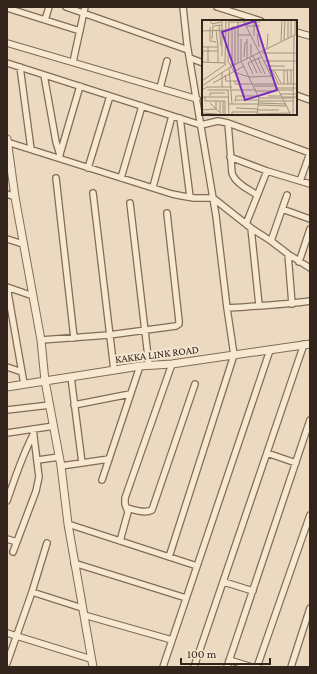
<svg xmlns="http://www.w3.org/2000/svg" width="317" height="674" font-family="'Crimson Pro',serif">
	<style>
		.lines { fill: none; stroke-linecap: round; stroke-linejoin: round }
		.minor-casing { stroke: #836b58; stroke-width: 8 }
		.tertiary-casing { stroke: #836b58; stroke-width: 9 }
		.minor { stroke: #f7e8d1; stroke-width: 5.5 }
		.tertiary { stroke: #f7e8d1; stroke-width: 7 }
		.labels { text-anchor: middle; stroke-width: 4; stroke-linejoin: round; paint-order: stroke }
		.street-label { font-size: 11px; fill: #33251c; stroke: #f3e5ce }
		.inset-road { fill: none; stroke: #a1927e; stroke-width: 1 }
		.view { fill: #7b2cbf; fill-opacity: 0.15; stroke: #7b2cbf; stroke-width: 2 }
		.inset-edge { fill: none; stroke: #33251c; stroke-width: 2 }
	</style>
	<rect width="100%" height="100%" fill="#ebdabf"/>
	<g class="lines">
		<defs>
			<path id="minor" d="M66 7 188 50
				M217 7 261 21
				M7 8 80 31
				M45 20 49 7
				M296 32 310 36
				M7 43 197 99
				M190 58 203 63
				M73 62 85 7
				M7 63 201 125 218 121 228 123 310 153
				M20 67 31 149
				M44 75 56 142 60 155
				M160 88 167 61
				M296 95 310 100
				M180 118 190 197
				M228 123 232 173C235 183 248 189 257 195
				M7 142 172 194 182 196 194 198H213L251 228 271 241 288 254 310 268
				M60 154 80 86
				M230 157 267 171 300 181 310 153
				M88 168 110 96
				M56 178 74 338
				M121 178 142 106
				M300 181 310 184
				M153 187 172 116
				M93 193 114 370
				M7 194 15 197
				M130 203 149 365
				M282 209 310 219
				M246 224 267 171
				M251 228 259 305
				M7 239 23 244
				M271 241 287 195
				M288 254 292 304
				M299 262 310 229
				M7 287 24 384
				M7 287 33 296
				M227 308C255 306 283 305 310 301
				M41 340 109 335 176 326 179 324V321L167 213
				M7 367 22 372
				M71 377 82 463
				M74 405 130 394
				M7 410 50 405
				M7 433 54 426
				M267 453 296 463
				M38 460 59 457
				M61 466 109 459
				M102 480 140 366
				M7 501C15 478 22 456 33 435
				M127 508C135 510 145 514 152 510L195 384
				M68 524 197 566
				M7 539 17 542
				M120 541 128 512 125 504V498L172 364
				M13 552 36 491 39 477 33 429
				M169 557 234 355 227 308 216 216 187 44 183 7
				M74 563 186 598
				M224 582 253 591
				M32 592 82 608
				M84 615 172 640
				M7 633 91 659
				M229 660 252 667
				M7 663 32 592 47 543
				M163 667 270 350
				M194 667 304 344
				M227 667 310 420
				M257 667 310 515
				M291 667 310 608"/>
			<path id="tertiary" d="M7 139 15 197 41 340 45 381 61 466 68 524 93 667
				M7 387 140 366 172 364 310 344"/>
		</defs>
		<use href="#minor" class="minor-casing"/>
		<use href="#tertiary" class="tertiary-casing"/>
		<use href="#minor" class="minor"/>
		<use href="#tertiary" class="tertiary"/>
	</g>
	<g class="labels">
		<g class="street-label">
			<text transform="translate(157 354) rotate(-7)" y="4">KAKKA LINK ROAD</text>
		</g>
	</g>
	<g transform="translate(202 20)">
		<rect width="95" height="95" fill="#ebdabf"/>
		<path class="inset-road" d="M8 0 10 4 19 2M27 0 26 41 32 52 47 57 69 56M41 0 89 95M27 2H58M17 5 19 26M44 6H58M8 7V21L14 22M14 10 16 27M0 11 25 10M55 14 57 27M36 15H49M93 15V0M52 16V0M89 17V0M10 19 11 6 20 5M39 19V41L57 78 55 95M45 19V39M86 19V0M82 20 83 0M79 21 80 0M0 27H16V31M65 29 66 14M0 31H16V43M60 33H95M20 36V0M51 36 59 53M42 37 43 23 45 22M49 37V24M48 38 55 53M56 38 63 54M62 41H95M0 42 24 43M6 42V27M23 43 24 0M36 43V2M30 46V7H33V45M64 46H83M27 48 30 84M67 50H92M70 50 76 63M72 50 79 63M85 50 86 64M20 52V67M51 54 46 43 59 37M0 55 1 31M23 55 24 61H38M0 61 24 44M33 61V64H95M11 63 42 46M82 64V50M89 64V50M0 66 30 46 95 14M52 66H74M75 68H95M0 70 5 67H30M5 70H27M26 70 27 95M29 70H54M77 70H92M54 71H70M78 74H95M8 76V73H23M66 76H79M0 77H26M3 77V81H18V95M80 77H95M57 78H92M34 80H57M18 81H23V95M57 81H92M33 82 34 76H56M8 83 17 92M57 83 84 84M26 84H57M57 85 85 86M34 88 56 89M0 90 14 89V81M56 90H77M0 93 15 94M55 94 88 93M21 95V81M30 95V92H56M91 95 92 16"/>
		<path class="view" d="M53 1 75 70 43 80 20 12Z"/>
		<rect width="95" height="95" class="inset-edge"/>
	</g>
	<rect width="317" height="674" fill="none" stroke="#33251c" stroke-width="16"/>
	<path d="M181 658v6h89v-6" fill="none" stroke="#33251c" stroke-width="2"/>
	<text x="187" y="658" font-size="12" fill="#33251c" stroke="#f3e5ce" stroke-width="3" paint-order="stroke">100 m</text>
</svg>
